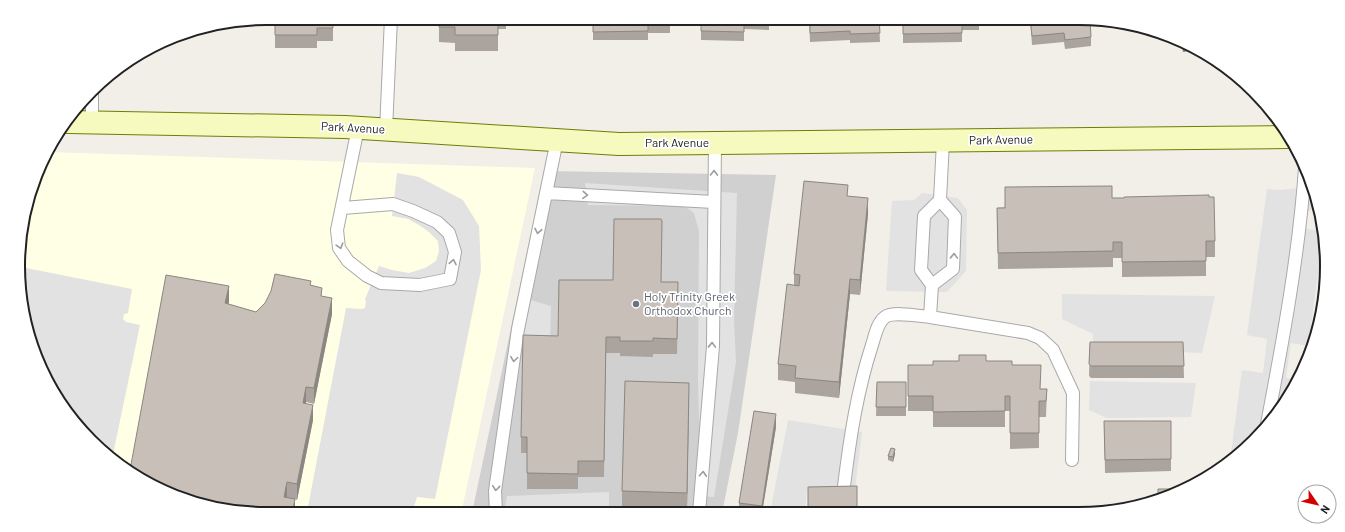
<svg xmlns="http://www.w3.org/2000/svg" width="1345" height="532" font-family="Barlow,sans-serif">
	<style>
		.education { fill: #ffffe5 }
		.religious { fill: #d0d0d0 }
		.parking { fill: #e2e2e2 }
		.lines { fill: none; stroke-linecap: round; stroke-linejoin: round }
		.service-casing { stroke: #a9a9a9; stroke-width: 14 }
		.secondary-casing { stroke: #707d05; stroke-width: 24 }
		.service { stroke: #fff; stroke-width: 12 }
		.secondary { stroke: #f7fabf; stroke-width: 22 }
		.wall { fill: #aba49e }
		.shaded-wall { fill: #8b8681 }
		.building { fill: #c7bfb8; stroke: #8b8681 }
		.oneway { stroke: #9c9c9c }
		.worship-dot { fill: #6b7280; stroke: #fff; stroke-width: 1.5 }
		.labels { text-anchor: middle; stroke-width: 3.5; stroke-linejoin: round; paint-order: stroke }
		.street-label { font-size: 12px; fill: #222; stroke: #fff }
		.worship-label { font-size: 12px; fill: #5b616d; stroke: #fff; text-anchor: start }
		.rim { fill: none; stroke: #222; stroke-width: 2 }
	</style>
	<rect width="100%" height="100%" fill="#f2efe9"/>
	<path class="education" d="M48 152 535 168 461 514H266L187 501 115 463 51 390 23 314 20 233Z"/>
	<path class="religious" d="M544 171 776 175 738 433 722 513H472Z"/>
	<path class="parking" d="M397 173 419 177 463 200 479 226 481 270 435 499 417 497 413 510 410 514H318L307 512 346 308 362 309 365 308 366 302 365 299 379 266 392 270 409 273 425 268 436 261 439 251 438 241 429 232 419 225 408 219 392 216Z
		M585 183 737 193 734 319 736 362 714 497 701 496 698 380 699 231 694 213 684 206 588 205Z
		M1310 187 1315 207 1308 212 1306 223 1307 229 1321 231 1323 238 1308 346 1291 343 1286 378 1297 379 1285 404 1242 453 1230 461 1242 370 1263 373 1267 339 1247 335 1267 189 1280 190Z
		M922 193 958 198 967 210 966 271 947 292 886 291 892 201 914 200Z
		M21 267 132 289 128 313 124 314 123 319 126 322 140 325 112 459 51 390 23 314Z
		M1062 294 1215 296 1202 353 1093 348V334L1062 319Z
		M520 297 551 306 550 346 512 340Z
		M1090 381 1196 383 1191 417 1107 418 1089 410Z
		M788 420 862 432 855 489H807L805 513H770Z
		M609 492V513H504L507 496Z"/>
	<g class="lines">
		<defs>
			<path id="service" d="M92 92V122
				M386 130 391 18
				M546 193 714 202
				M343 208 393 204 413 211 437 222 449 233 455 252 450 279 420 285 381 283 367 276 348 261 339 248 337 230 358 128
				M932 285 953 269 955 217 940 200
				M930 317 1028 333 1040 338 1053 350 1073 393 1072 460
				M1267 424C1283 340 1299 254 1305 168
				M844 486C850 438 857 391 872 345 875 336 877 323 885 317 893 311 919 316 930 317L932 285 921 270 924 216 940 200 943 141
				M496 513 495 491 518 329 557 140
				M699 513 713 346 715 143"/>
			<path id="secondary" d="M68 122 345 127 619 144 1287 137"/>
		</defs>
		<use href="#service" class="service-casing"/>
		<use href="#secondary" class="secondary-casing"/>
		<use href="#service" class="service"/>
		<use href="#secondary" class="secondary"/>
	</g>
	<path class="wall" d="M267 18H333V41H317V48H275V25H267Z
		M439 18H506V29H498V51H455V43L439 42Z
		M593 18H670V33H648V40H593Z
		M701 18H769V30L744 29V41L701 40Z
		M809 18H879L880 42 850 43V40L810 42Z
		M903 18H979V30H962V42L903 43Z
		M1030 18H1079L1091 37V46L1065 49 1064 42 1032 45Z
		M1181 44 1192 50 1183 52Z
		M848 196 868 214 860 295 850 294 839 398 795 393V382L778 380V364L794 285V274Z
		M1112 198 1215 241V257H1206V276L1122 277V258H1113V267L998 269 997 208Z
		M662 282 678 298 677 354H653V357L620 356V353H606L604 477H578V489H527V453H521V437L558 336Z
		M311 285 322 296 332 314 314 404 306 402V403L313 420 297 500 295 499V514L130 470 229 302 228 304 256 312Z
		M1090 342H1183L1184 378H1091L1089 376Z
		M986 361 1012 365 1040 389H1047L1046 417H1039V448L1010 449V411H1005V427H933V411H908V365H933Z
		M877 382H906V416H876Z
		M689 398 687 508 622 507V491Z
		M1104 421 1171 459V471L1105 473Z
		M776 427 762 513H739V503Z
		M895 454 893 462 888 460V456Z
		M857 486V512L808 513V487Z"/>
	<path class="shaded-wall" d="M1183 45 1192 50 1183 52Z
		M868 198V214L860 295V280Z
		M850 279V294L839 398V382Z
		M229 286V302L225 319V303Z
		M332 298V314L314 404V388Z
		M689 383V398L687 508V493Z
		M306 387V402L303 418V403Z
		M313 405V420L297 500V484Z
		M776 414V427L762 513V506Z
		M895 449V454L893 462V457Z
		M287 482V498L284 497Z
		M295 499V514H292Z"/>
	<path class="building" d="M275 18H333V28H317V35H275Z
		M439 18H498V35H455V27H439Z
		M593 18H670V24H648V31L593 32Z
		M701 18H769V21L744 20V32L701 31Z
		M810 18H879L880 33 850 34V31L810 33Z
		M903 18H979V21H962V33L903 34Z
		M1030 18H1079L1090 20 1091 37 1065 40 1064 33 1032 36Z
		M804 181 848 185 847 196 868 198 860 280 850 279 839 382 795 378 796 366 778 364 787 284 799 286 800 275 794 274Z
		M1112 186V198H1124V197L1209 195V197H1214L1215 241H1206V261L1122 262V242H1113V251L998 253 997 208H1005V187Z
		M614 219H661L662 221 661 282H678L677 339 653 338V341H620V337H606L604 461H578V474L527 473V437H521L523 335 558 336 559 280H613Z
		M275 274 311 281 310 285 322 288 321 296 332 298 314 388 306 387 303 403 313 405 297 484 287 482 284 497 295 499 292 514H266L186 501 130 470 166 275 229 286 225 303 256 312 265 303 271 291Z
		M1090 342H1183L1184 366H1091L1089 364Z
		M959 355H986V361H1012V365H1041L1040 389H1047L1046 401H1039V433H1010V396H1005V411L933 412V396H908V365H933V361H959Z
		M625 381 689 383 687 493 622 491Z
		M877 382H906V407H876Z
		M754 411 776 414 762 506 739 503Z
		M1104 421H1171V459L1105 460Z
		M891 448 895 449 893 457 888 456Z
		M857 486V511H808V487Z
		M1158 489H1180V491L1158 498Z"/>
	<defs><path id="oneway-chevron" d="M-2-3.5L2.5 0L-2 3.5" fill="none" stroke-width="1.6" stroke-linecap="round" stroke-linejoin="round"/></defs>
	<g class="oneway">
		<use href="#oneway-chevron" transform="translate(714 173) rotate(-89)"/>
		<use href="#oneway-chevron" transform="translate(585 195) rotate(3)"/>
		<use href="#oneway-chevron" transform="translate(538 231) rotate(101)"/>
		<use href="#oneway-chevron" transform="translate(340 246) rotate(73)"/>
		<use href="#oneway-chevron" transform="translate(954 256) rotate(-88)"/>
		<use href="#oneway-chevron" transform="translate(453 262) rotate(-79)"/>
		<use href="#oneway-chevron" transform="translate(712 345) rotate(-88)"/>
		<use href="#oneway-chevron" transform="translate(514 359) rotate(98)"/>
		<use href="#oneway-chevron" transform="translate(703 474) rotate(-86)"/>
		<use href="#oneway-chevron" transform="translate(496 488) rotate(96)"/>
	</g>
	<circle class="worship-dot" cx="636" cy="304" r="4"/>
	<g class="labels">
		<g class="street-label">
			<text transform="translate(353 128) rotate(3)" y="4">Park Avenue</text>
			<text transform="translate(1001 140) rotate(-1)" y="4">Park Avenue</text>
			<text x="677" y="147">Park Avenue</text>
		</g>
		<g class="worship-label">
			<text x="644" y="301">Holy Trinity Greek<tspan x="644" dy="14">Orthodox Church</tspan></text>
		</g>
	</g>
	<path d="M0 0H1345V532H0ZM266 25H1079A241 241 0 0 1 1320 266V266A241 241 0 0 1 1079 507H266A241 241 0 0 1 25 266V266A241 241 0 0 1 266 25Z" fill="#fff" fill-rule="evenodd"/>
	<path class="rim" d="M266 25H1079A241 241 0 0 1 1320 266V266A241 241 0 0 1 1079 507H266A241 241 0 0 1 25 266V266A241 241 0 0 1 266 25Z"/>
	<g transform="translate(1317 504) rotate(124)"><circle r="19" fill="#ffffff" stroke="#a7a7a7"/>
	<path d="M0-3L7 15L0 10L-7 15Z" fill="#d40000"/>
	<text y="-6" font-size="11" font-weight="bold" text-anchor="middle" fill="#222222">N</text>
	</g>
</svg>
